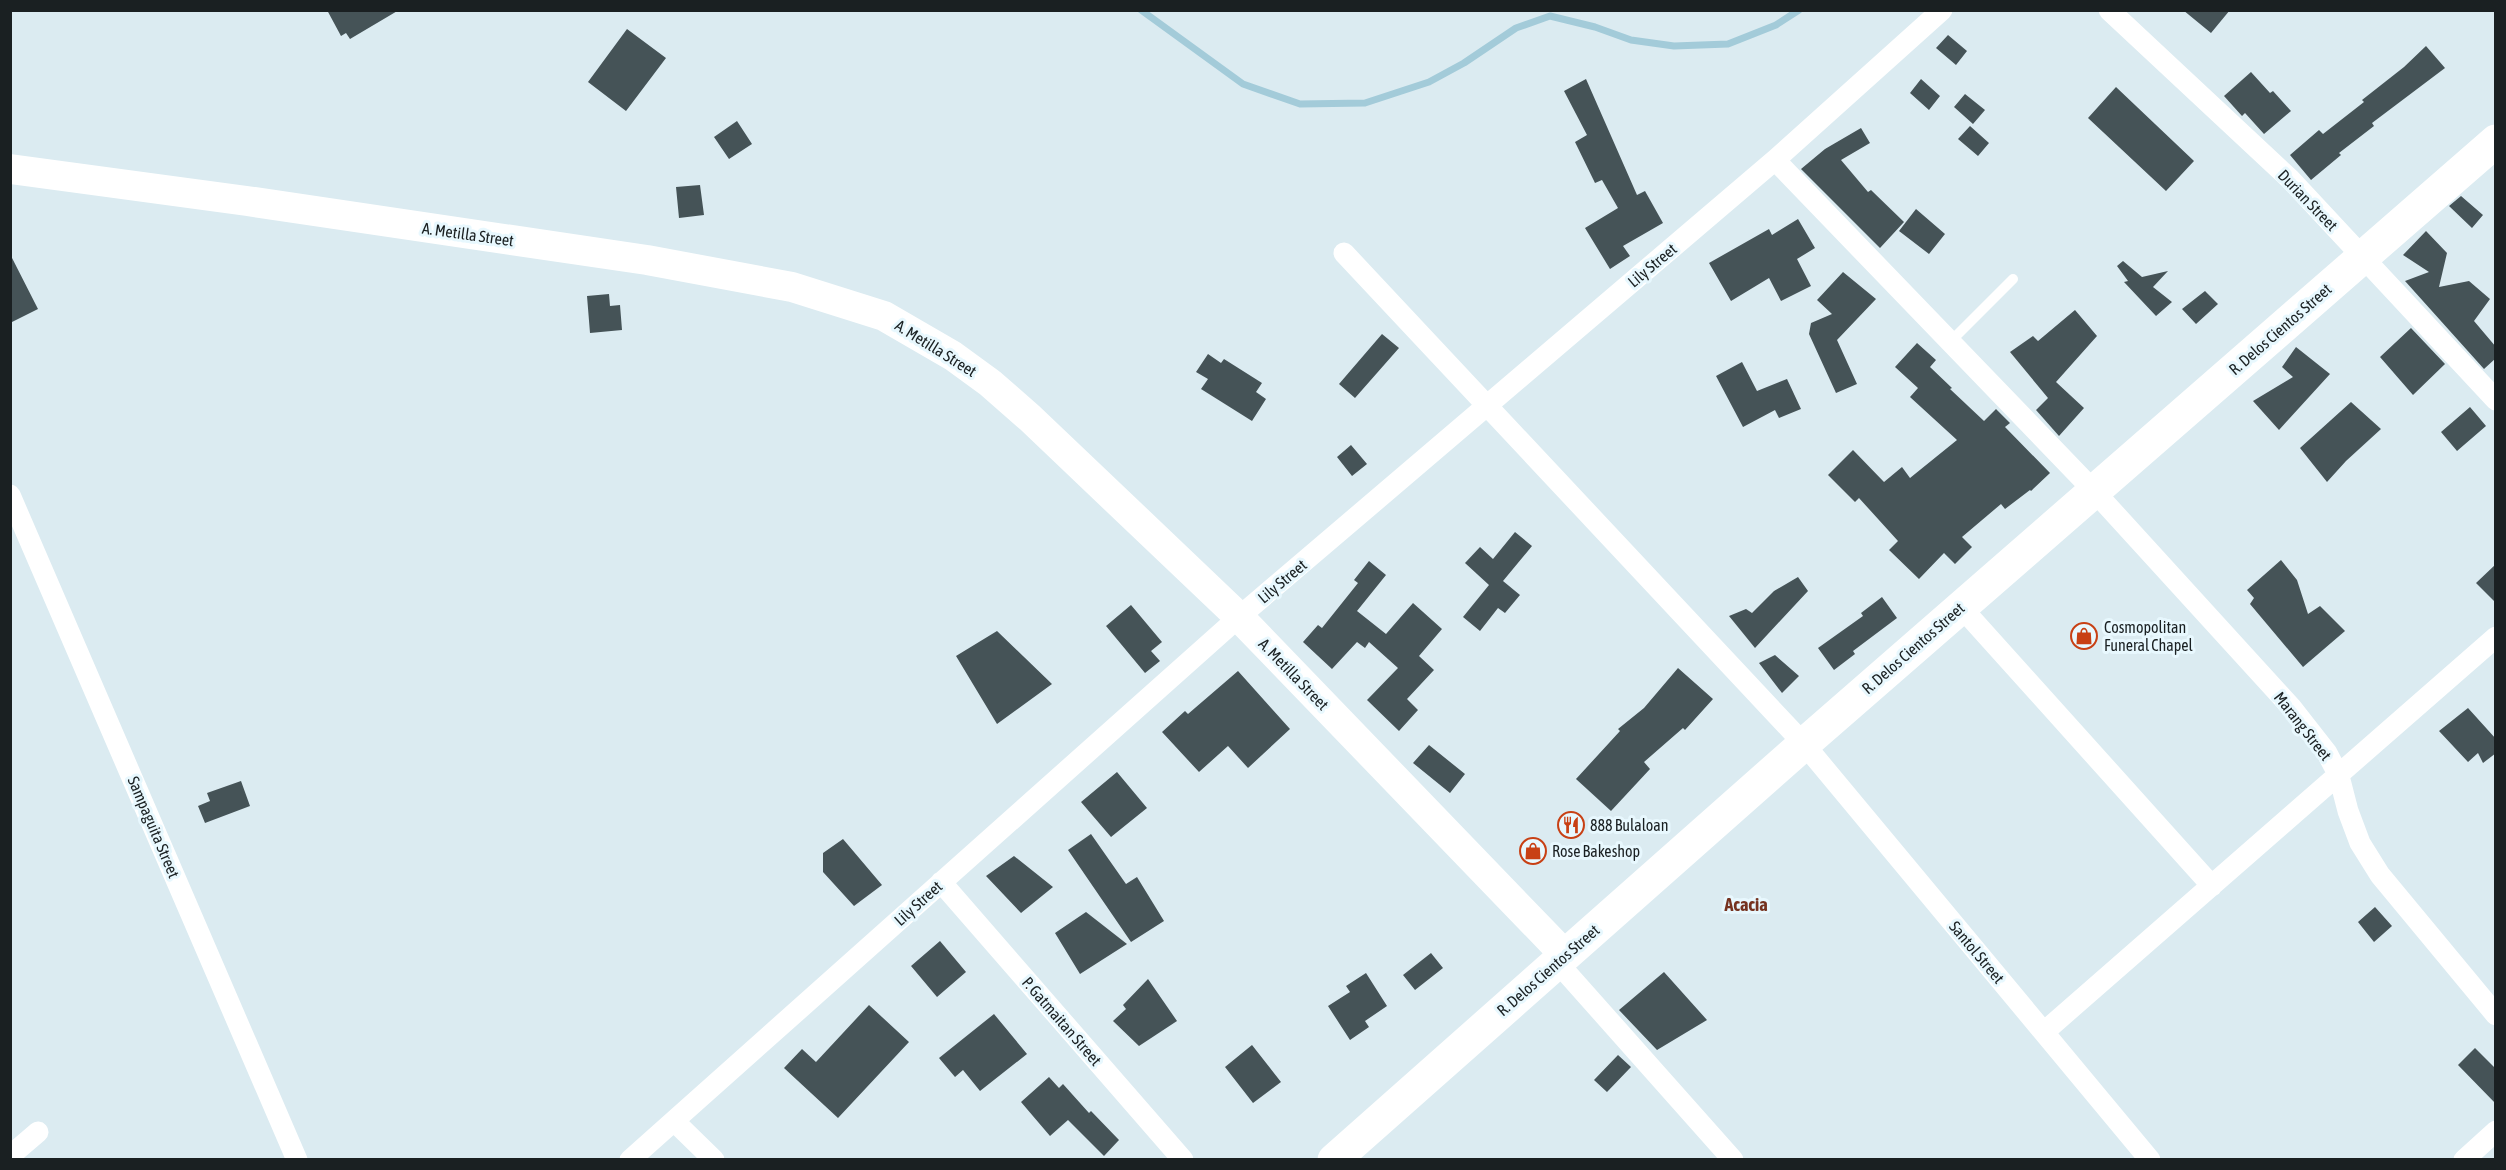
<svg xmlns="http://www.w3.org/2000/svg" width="2506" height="1170" font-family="'Asap Condensed',sans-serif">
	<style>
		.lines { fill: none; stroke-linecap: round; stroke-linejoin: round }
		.stream { stroke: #a3cbd9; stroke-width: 7 }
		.building { fill: #455357 }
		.service { stroke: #fff; stroke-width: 10 }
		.minor { stroke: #fff; stroke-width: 21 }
		.secondary { stroke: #fff; stroke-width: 30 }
		.trunk { stroke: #fff; stroke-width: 33 }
		.labels { text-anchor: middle; stroke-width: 6; stroke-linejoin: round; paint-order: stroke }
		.street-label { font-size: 16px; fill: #1a2022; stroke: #e8f8fe }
		.poi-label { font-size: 16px; fill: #1a2022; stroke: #e8f8fe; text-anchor: start }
		.neighbourhood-label { font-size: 18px; font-weight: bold; fill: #75321f; stroke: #e8f8fe }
	</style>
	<rect width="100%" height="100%" fill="#dbebf1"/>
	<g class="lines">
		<path class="stream" d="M1141 10 1243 84 1300 104 1365 103 1429 82 1464 63 1516 28 1550 16 1595 27 1631 40 1674 46 1728 44 1776 25 1799 10"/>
	</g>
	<path class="building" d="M327 10H399L350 39 346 33 341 36Z
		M2183 10H2230L2211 33Z
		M627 29 666 58 626 111 588 82Z
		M1948 35 1967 51 1956 65 1936 48Z
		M2426 46 2445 68 2372 123 2374 126 2339 153 2341 155 2311 180 2290 155 2319 130 2323 134 2364 102 2362 100 2404 67Z
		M2251 72 2270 93 2273 91 2291 111 2264 134 2245 113 2242 116 2224 96Z
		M1586 79 1637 195 1645 191 1663 223 1623 246 1630 256 1610 269 1585 228 1618 208 1602 180 1595 183 1575 142 1587 135 1564 91Z
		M1921 79 1940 96 1929 110 1910 93Z
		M2116 87 2194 161 2166 191 2088 118Z
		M1965 94 1985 110 1973 124 1954 107Z
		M737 121 752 144 729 159 714 137Z
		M1970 126 1989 143 1978 156 1958 139Z
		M1861 128 1870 143 1841 160 1868 192 1871 190 1904 222 1880 248 1801 169 1825 149Z
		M700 185 704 215 679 218 676 187Z
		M2461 196 2483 215 2472 228 2449 206Z
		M1916 209 1945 234 1929 254 1899 231Z
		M1798 219 1815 248 1797 259 1811 286 1781 301 1769 278 1731 301 1709 263 1769 229 1772 235Z
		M2426 231 2447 253 2439 287 2469 281 2490 299 2474 321 2496 347V358L2484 369 2405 281 2429 272 2403 255Z
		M10 254 38 309 10 323Z
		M2123 261 2142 277 2168 271 2153 287 2172 302 2156 316 2124 282 2128 281 2117 266Z
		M1843 272 1876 299 1837 340 1857 384 1836 393 1809 334 1811 323 1832 314 1817 300Z
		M2205 291 2218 304 2196 324 2182 309Z
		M609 294 610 306 620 305 622 330 590 333 587 296Z
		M2075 310 2097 336 2056 382 2084 408 2059 436 2036 410 2048 398 2010 352 2033 336 2038 341Z
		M2411 328 2445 364 2413 395 2380 357Z
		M1382 334 1399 348 1355 398 1339 384Z
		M1917 343 1936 360 1930 367 1952 388 1950 389 1984 421 1996 409 2010 423 2005 427 2050 473 2031 491 2030 490 2005 509 2001 504 1962 537 1972 547 1955 564 1944 553 1919 579 1889 550 1898 541 1859 498 1855 502 1828 475 1853 450 1884 482 1902 467 1910 478 1957 440 1910 397 1918 388 1895 367Z
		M2296 347 2330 374 2279 430 2253 401 2293 377 2282 367Z
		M1208 354 1221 363 1224 359 1262 383 1256 392 1266 399 1252 421 1201 389 1208 379 1196 372Z
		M1742 362 1757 391 1787 379 1801 409 1779 418 1775 410 1743 427 1716 376Z
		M2351 402 2381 429 2346 461 2327 482 2300 448Z
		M2470 407 2486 426 2457 451 2441 432Z
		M1351 445 1367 464 1352 476 1337 457Z
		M1515 532 1532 546 1503 581 1520 595 1505 613 1498 608 1480 631 1463 617 1489 585 1465 563 1480 547 1493 559Z
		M2281 560 2297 580 2308 614 2320 606 2345 631 2303 667 2250 604 2254 598 2247 590Z
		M1369 561 1386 575 1357 611 1386 634 1413 603 1442 629 1419 656 1434 670 1407 699 1418 710 1399 731 1367 700 1398 668 1369 642 1365 648 1357 642 1332 669 1303 642 1318 625 1322 628 1358 583 1354 580Z
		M2496 564V603L2476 583Z
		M1798 577 1808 591 1755 648 1729 616 1746 609 1752 613 1774 591Z
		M1882 597 1897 618 1853 651 1855 654 1834 670 1818 648 1863 616 1861 613Z
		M1131 605 1162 642 1151 651 1160 661 1145 673 1106 626Z
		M997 631 1052 684 997 724 956 656Z
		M1775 655 1799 676 1782 693 1759 663Z
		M1678 668 1713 699 1685 730 1683 728 1644 762 1650 769 1611 811 1576 779 1620 731 1618 729 1644 708Z
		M1238 671 1290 729 1248 768 1228 746 1199 772 1162 732 1185 711 1188 714Z
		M2468 708 2496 739V753L2483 763 2478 753 2468 762 2439 731Z
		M1429 745 1465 774 1450 793 1413 763Z
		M1117 772 1147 808 1111 837 1081 802Z
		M241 781 250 806 205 823 198 806 210 801 207 793Z
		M1091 834 1126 884 1137 877 1164 921 1131 942 1068 850Z
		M843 839 882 885 854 906 823 872V853Z
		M1014 856 1053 887 1021 913 986 876Z
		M2375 907 2392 926 2374 942 2358 922Z
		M1086 912 1127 944 1080 974 1055 933Z
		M940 941 966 972 937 997 911 966Z
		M1431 953 1443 968 1415 990 1403 975Z
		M1664 972 1707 1020 1657 1050 1619 1010Z
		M1366 973 1387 1006 1365 1021 1369 1027 1350 1040 1328 1006 1350 992 1346 986Z
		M1148 979 1177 1021 1139 1046 1113 1021 1126 1009 1123 1005Z
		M869 1005 909 1042 838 1118 784 1068 802 1049 816 1062Z
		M994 1014 1027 1054 980 1091 963 1070 955 1077 939 1058Z
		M1252 1045 1281 1082 1253 1103 1225 1067Z
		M2475 1048 2496 1069V1104L2458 1065Z
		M1618 1055 1631 1067 1607 1092 1594 1080Z
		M1049 1077 1059 1088 1063 1084 1089 1113 1091 1111 1119 1140 1104 1156 1068 1120 1050 1136 1021 1102Z"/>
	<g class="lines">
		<path class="service" d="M1950 342 2013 279"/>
		<path class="minor" d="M2109 10 2290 179 2496 400
			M1775 160 2094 491 2291 707 2327 753 2339 776 2348 811 2360 843 2380 875 2496 1015
			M1344 253 1804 744 2150 1160
			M10 495 297 1160
			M1961 607 2212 886
			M941 882 1183 1160
			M1557 962 1733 1160
			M2044 1032 2496 637
			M674 1121 714 1160
			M10 1156 38 1132
			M630 1160 1239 617 1775 160 1942 10
			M2464 1160 2496 1131"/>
		<path class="secondary" d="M10 169 247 201 647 260 792 287 884 316 953 356 990 383 1030 418 1239 617 1565 955"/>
		<path class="trunk" d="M1334 1160 1804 744 2496 141"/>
	</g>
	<defs>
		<symbol id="shop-ring" viewBox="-11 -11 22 22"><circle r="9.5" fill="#e8f8fe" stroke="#c84014" stroke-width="1.5"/><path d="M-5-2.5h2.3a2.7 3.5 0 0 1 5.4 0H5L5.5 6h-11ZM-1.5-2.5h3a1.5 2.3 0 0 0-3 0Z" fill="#c84014"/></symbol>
		<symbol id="restaurant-ring" viewBox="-11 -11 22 22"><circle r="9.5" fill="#e8f8fe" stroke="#c84014" stroke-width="1.5"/><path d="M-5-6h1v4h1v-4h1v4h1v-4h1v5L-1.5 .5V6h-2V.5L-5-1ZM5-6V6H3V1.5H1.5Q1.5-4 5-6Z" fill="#c84014"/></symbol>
	</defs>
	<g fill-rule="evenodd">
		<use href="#shop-ring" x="2069" y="621" width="30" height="30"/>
		<use href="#restaurant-ring" x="1556" y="810" width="30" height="30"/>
		<use href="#shop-ring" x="1518" y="836" width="30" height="30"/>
	</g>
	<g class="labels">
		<g class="street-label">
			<text transform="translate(2308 200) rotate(46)" y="6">Durian Street</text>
			<text transform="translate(468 234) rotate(8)" y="6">A. Metilla Street</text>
			<text transform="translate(1652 265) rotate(-40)" y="6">Lily Street</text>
			<text transform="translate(2280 329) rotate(-41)" y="6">R. Delos Cientos Street</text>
			<text transform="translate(936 348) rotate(32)" y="6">A. Metilla Street</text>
			<text transform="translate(1282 581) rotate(-40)" y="6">Lily Street</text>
			<text transform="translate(1913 648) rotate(-41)" y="6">R. Delos Cientos Street</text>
			<text transform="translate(1294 674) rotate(46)" y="6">A. Metilla Street</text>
			<text transform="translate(2303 726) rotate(52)" y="6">Marang Street</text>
			<text transform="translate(154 827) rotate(67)" y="6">Sampaguita Street</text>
			<text transform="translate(918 903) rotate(-42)" y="6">Lily Street</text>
			<text transform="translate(1977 952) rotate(50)" y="6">Santol Street</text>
			<text transform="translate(1548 970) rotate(-41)" y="6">R. Delos Cientos Street</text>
			<text transform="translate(1062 1021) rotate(49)" y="6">P. Gatmaitan Street</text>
		</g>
		<g class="poi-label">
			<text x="2104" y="633">Cosmopolitan<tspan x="2104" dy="18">Funeral Chapel</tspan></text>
			<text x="1590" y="831">888 Bulaloan</text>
			<text x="1552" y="857">Rose Bakeshop</text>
		</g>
		<g class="neighbourhood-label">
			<text x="1746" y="911">Acacia</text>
		</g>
	</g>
	<rect width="2506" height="1170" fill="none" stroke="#1a2022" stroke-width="24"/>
</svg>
